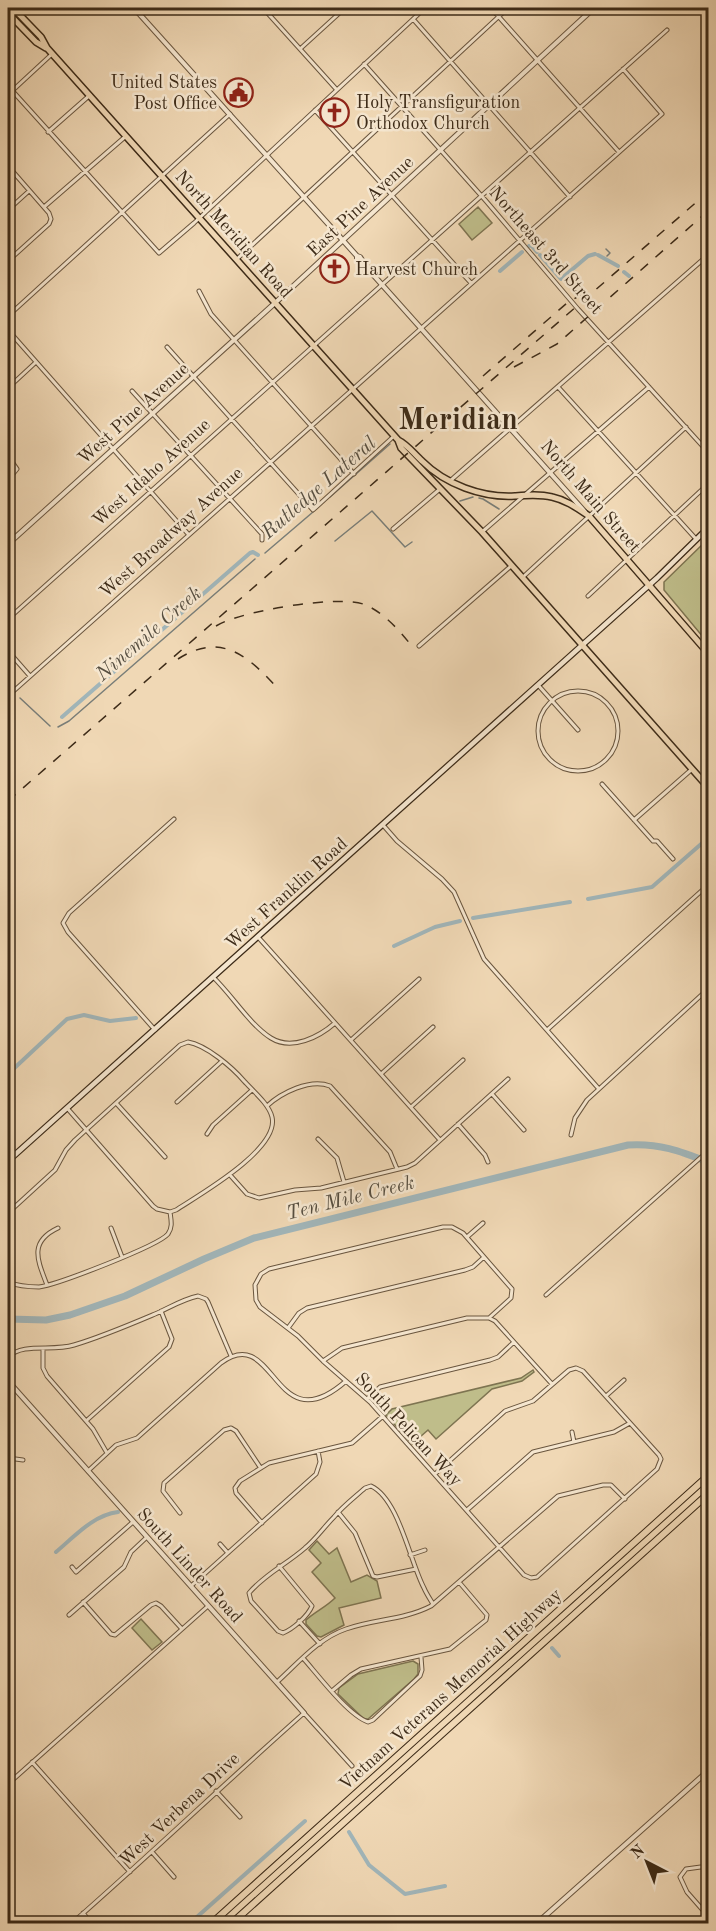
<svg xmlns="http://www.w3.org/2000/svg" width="716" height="1931" font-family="'Old Standard TT',serif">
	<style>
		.green { fill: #bfbd8a; stroke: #7e7451; stroke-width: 1.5 }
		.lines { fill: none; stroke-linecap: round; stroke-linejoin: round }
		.stream { stroke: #797e79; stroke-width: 1.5 }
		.canal { stroke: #a1b6ba; stroke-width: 4 }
		.river { stroke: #a1b6ba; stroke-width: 7 }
		.minor-casing { stroke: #6a563f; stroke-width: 5 }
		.tertiary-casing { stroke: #6a563f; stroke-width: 6 }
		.secondary-casing { stroke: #3d2b18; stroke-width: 7 }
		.primary-casing { stroke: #3d2b18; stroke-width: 8 }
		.motorway-casing { stroke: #3d2b18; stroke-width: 8 }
		.minor { stroke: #f5e6cf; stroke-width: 3 }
		.tertiary { stroke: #f5e6cf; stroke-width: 4 }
		.secondary { stroke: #f5e6cf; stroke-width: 4.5 }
		.primary { stroke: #f0d8b5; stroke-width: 5 }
		.motorway { stroke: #f0d8b5; stroke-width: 6 }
		.rail { stroke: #3d2b18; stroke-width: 1.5; stroke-dasharray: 10 10; stroke-linecap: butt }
		.labels { text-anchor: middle; stroke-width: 5; stroke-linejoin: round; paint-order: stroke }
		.poi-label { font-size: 18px; fill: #3d2b18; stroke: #f5e6cf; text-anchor: start }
		.street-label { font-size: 18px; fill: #3d2b18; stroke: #f5e6cf }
		.water-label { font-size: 20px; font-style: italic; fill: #564e40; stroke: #f5e6cf }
		.town-label { font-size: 30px; font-weight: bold; fill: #3d2b18; stroke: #f5e6cf }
	</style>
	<rect width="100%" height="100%" fill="#f0d8b5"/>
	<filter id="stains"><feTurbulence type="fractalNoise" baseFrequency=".00333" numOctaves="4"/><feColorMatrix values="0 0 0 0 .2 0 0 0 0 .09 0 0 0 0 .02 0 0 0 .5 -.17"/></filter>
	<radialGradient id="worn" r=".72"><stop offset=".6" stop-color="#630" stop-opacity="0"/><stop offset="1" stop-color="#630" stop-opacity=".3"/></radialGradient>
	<path class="green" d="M478 207 492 223 472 240 459 224Z
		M708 539V643L664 590V582Z
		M533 1370 534 1372 522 1381 492 1389 436 1439 428 1430 412 1444 386 1415 392 1409 521 1378Z
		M317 1541 329 1554 337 1548 351 1582 367 1575 377 1581 381 1598 339 1608 344 1625 321 1637 317 1636 306 1624V1620C316 1611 326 1607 335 1598L312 1572 321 1563 309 1550Z
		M141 1619 162 1642 152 1650 132 1628Z
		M413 1661 418 1664V1674L414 1679 368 1719H364L338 1694 339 1688 358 1674Z"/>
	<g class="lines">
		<path class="stream" d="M606 249 610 253 607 256
			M330 497 390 444
			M479 498 483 499 499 509
			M460 501 473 497
			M335 541 372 511 405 547 412 542
			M265 553 313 512
			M20 698 50 726
			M58 727 69 721 255 559"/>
		<path class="canal" d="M529 246 531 245 537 252
			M540 255 561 279 588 256 595 254
			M598 255 618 266
			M500 271 522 252
			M624 272 629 276
			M62 717 250 553 253 552 258 555
			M588 899 652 887 708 838
			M473 918 570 902
			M394 946 435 927 460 921
			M8 1074 67 1019 84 1015 110 1021 136 1018
			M56 1552C74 1537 93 1515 118 1512
			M552 1648 559 1656
			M349 1832 369 1865 405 1894 445 1886
			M189 1924 305 1821"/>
		<path class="river" d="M8 1319 46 1320 70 1315 125 1296 204 1259 254 1238 628 1145C659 1143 680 1151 708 1162"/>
		<defs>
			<path id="minor" d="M263 8 337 90
				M491 8 619 152
				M413 19 570 197
				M300 49 345 8
				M364 64 486 201 578 309 708 452
				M8 86 159 253 194 223 425 8
				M12 91 52 54
				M315 110 471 283
				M48 132 90 95
				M8 166 49 213 51 219 49 224 8 261
				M44 207 126 136
				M8 210 29 191
				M704 258 708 263
				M237 259 508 8
				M199 291 211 314 354 474
				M8 316 230 114
				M8 330 189 535
				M167 347 313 510 394 436
				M558 387 696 539
				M8 388 35 363
				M132 391 262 534V540
				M8 456 17 469 8 480
				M450 481 708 255
				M393 529 440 489
				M482 532 649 387
				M523 577 686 427
				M588 596 708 484
				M8 619 667 30
				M419 646 511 566
				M8 651 30 676
				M538 685 578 730
				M538 731a40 40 0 1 1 80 0a40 40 0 1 1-80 0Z
				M8 696 662 114 623 69
				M602 784 653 841H657L673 859
				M634 820 691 770
				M383 825 397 841 442 879 454 892 484 959 599 1089
				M258 937 440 1140
				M213 977C232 995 250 1025 271 1038 292 1051 319 1037 335 1023
				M155 1030 68 932 63 923 69 913 174 819
				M547 1030 708 885
				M351 1040 419 979
				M381 1074 433 1027
				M492 1094 524 1130
				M177 1102 222 1061
				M116 1103 165 1157
				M267 1106C281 1093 310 1078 330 1086L390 1152 397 1169
				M411 1107 463 1060
				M67 1108 153 1206 157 1209 170 1212
				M458 1124 485 1155 488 1162
				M207 1134 213 1125 252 1090
				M571 1135 575 1118 587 1100 708 989
				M318 1139 337 1158 344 1182
				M230 1175 247 1194 259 1198 295 1190 321 1188 407 1167 415 1163 508 1079
				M8 1213 55 1170 66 1150 75 1140 180 1045 188 1042C206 1045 232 1067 244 1081 253 1091 269 1104 272 1117 280 1149 199 1195 176 1210L170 1212
				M111 1228 122 1257
				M467 1237 483 1223
				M8 1282C18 1286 28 1287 39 1287 56 1285 158 1246 168 1234 173 1227 171 1220 170 1212
				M47 1285C38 1261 28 1242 58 1228
				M546 1295 708 1151
				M288 1328 299 1313 307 1308 465 1270 473 1267 484 1257
				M43 1349V1368L47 1376 93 1429 107 1453
				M8 1357C24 1342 52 1352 74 1345 101 1337 129 1325 155 1314 169 1308 183 1299 198 1296L206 1299 208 1302 231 1356
				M323 1361 342 1348 467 1318H489L495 1321 552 1384
				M606 1396 624 1380
				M367 1399 380 1387 490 1360 498 1357 514 1342
				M86 1421 169 1347 172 1339 161 1311
				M572 1432 574 1442
				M8 1458 23 1460
				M88 1471 116 1445 137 1438 221 1363C276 1322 273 1445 346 1381
				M435 1474 505 1411 533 1401 569 1370 576 1368 583 1371 659 1455 661 1459 657 1469 537 1577 531 1578 524 1575 370 1402 323 1361 298 1336 260 1307 256 1300 255 1285 261 1274 269 1269 443 1227H452L463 1233 512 1289 511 1298 489 1318
				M8 1504 9 1506
				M467 1510 533 1452 614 1432 630 1423
				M338 1512 355 1533 373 1576 377 1577 416 1569
				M180 1513 163 1491 164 1483 224 1430 231 1428 236 1431 260 1467
				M262 1523 236 1493 235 1488 240 1481 269 1463 352 1443 383 1416
				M220 1544 228 1553
				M410 1555 425 1550
				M279 1566 312 1606C308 1616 293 1629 283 1633L278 1631 251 1601 249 1593C265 1574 287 1564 305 1548 316 1539 324 1527 334 1517 343 1506 355 1497 365 1488L371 1486C399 1499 410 1562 424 1588 426 1593 430 1599 433 1604
				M72 1567 76 1572 133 1522
				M191 1586 316 1474 320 1462 318 1451
				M83 1602 111 1634 115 1635 151 1605 156 1603 161 1606 182 1629
				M69 1615 124 1567 131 1552 147 1537
				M299 1621 320 1644
				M708 1625 704 1627 703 1635 708 1638
				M303 1658C318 1675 348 1715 368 1722L373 1720 420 1676 422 1670 421 1657
				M277 1682C298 1663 319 1638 346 1629 374 1619 404 1620 431 1606L558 1496 603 1485H611L625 1499
				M332 1691 351 1675 361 1669 450 1649 486 1620 487 1615 459 1582
				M32 1762 130 1872
				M8 1784 208 1606
				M216 1791 240 1817
				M152 1852 174 1877
				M708 1866 686 1869 680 1877 687 1892 708 1916
				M83 1913 92 1924
				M71 1924C150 1855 226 1782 304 1713L352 1766"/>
			<path id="tertiary" d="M134 8 339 236 357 256V260L364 267H367
				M357 256 360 257 368 269 585 512
				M8 544 275 303 594 8
				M8 1381 304 1713
				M536 1924 708 1771"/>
			<path id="secondary" d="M8 1161 657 578 708 528"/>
			<path id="primary" d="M13 8 41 37 47 48 398 440 401 448 482 532 708 787
				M8 13 36 42 46 48
				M398 440C408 445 414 454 422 461 434 473 449 482 465 488 481 494 498 497 515 496 528 495 540 494 552 497 566 500 577 508 589 516L708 653"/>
			<path id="motorway" d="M211 1924 708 1476
				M231 1924 708 1494"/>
		</defs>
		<use href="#minor" class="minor-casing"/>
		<use href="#tertiary" class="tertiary-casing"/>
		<use href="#secondary" class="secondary-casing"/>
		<use href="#primary" class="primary-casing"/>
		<use href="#motorway" class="motorway-casing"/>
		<use href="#minor" class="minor"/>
		<use href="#tertiary" class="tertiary"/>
		<use href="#secondary" class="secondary"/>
		<use href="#primary" class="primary"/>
		<use href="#motorway" class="motorway"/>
		<path class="rail" d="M514 367 557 344 708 211
			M483 376 567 303 584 293
			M216 626C240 611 340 594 366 605 385 614 398 629 411 645
			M178 659C223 630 251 659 280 691
			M8 801 708 192"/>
	</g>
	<defs>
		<symbol id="civic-ring" viewBox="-11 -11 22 22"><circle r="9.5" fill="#f5e6cf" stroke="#8f2418" stroke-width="1.5"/><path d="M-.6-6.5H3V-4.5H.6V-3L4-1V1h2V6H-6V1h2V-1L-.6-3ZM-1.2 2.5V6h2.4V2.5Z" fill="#8f2418"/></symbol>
		<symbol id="church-ring" viewBox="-11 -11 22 22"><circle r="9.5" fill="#f5e6cf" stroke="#8f2418" stroke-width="1.5"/><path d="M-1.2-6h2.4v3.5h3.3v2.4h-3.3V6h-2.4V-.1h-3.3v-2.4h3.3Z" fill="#8f2418"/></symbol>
	</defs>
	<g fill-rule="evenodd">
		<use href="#civic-ring" x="222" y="76" width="33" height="33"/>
		<use href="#church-ring" x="318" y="96" width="33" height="33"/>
		<use href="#church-ring" x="318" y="252" width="33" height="33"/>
	</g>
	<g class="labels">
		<g class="poi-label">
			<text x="217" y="88" text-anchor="end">United States<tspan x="217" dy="21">Post Office</tspan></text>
			<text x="356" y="108">Holy Transfiguration<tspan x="356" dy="21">Orthodox Church</tspan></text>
			<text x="355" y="275">Harvest Church</text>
		</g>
		<g class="street-label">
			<text transform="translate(360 206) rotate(-43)" y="6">East Pine Avenue</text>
			<text transform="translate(234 234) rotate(48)" y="6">North Meridian Road</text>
			<text transform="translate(546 250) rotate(49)" y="6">Northeast 3rd Street</text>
			<text transform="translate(133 413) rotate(-42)" y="6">West Pine Avenue</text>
			<text transform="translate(151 472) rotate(-42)" y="6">West Idaho Avenue</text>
			<text transform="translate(591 496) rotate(49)" y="6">North Main Street</text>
			<text transform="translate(171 532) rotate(-42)" y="6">West Broadway Avenue</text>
			<text transform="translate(286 893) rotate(-42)" y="6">West Franklin Road</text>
			<text transform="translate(409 1429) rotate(47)" y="6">South Pelican Way</text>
			<text transform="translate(190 1565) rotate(48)" y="6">South Linder Road</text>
			<text transform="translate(450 1689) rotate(-42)" y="6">Vietnam Veterans Memorial Highway</text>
			<text transform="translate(179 1809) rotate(-43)" y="6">West Verbena Drive</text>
		</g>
		<g class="water-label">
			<text transform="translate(318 487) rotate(-41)" y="7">Rutledge Lateral</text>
			<text transform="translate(148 633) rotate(-41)" y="7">Ninemile Creek</text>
			<text transform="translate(350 1197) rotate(-14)" y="7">Ten Mile Creek</text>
		</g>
		<g class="town-label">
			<text x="458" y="429">Meridian</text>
		</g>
	</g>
	<rect width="716" height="1931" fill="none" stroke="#f0d8b5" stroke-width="30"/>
	<rect x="9" y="9" width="698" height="1913" fill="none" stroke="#3d2b18" stroke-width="3"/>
	<rect x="15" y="15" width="686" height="1901" fill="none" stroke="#3d2b18" stroke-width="1.5"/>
	<g transform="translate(647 1862) rotate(318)" stroke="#f5e6cf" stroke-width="4.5" paint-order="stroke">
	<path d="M0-4.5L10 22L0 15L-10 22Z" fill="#3d2b18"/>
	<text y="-9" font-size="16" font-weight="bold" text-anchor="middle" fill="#3d2b18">N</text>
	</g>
	<rect width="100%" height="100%" filter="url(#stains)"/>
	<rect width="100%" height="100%" fill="url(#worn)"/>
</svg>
